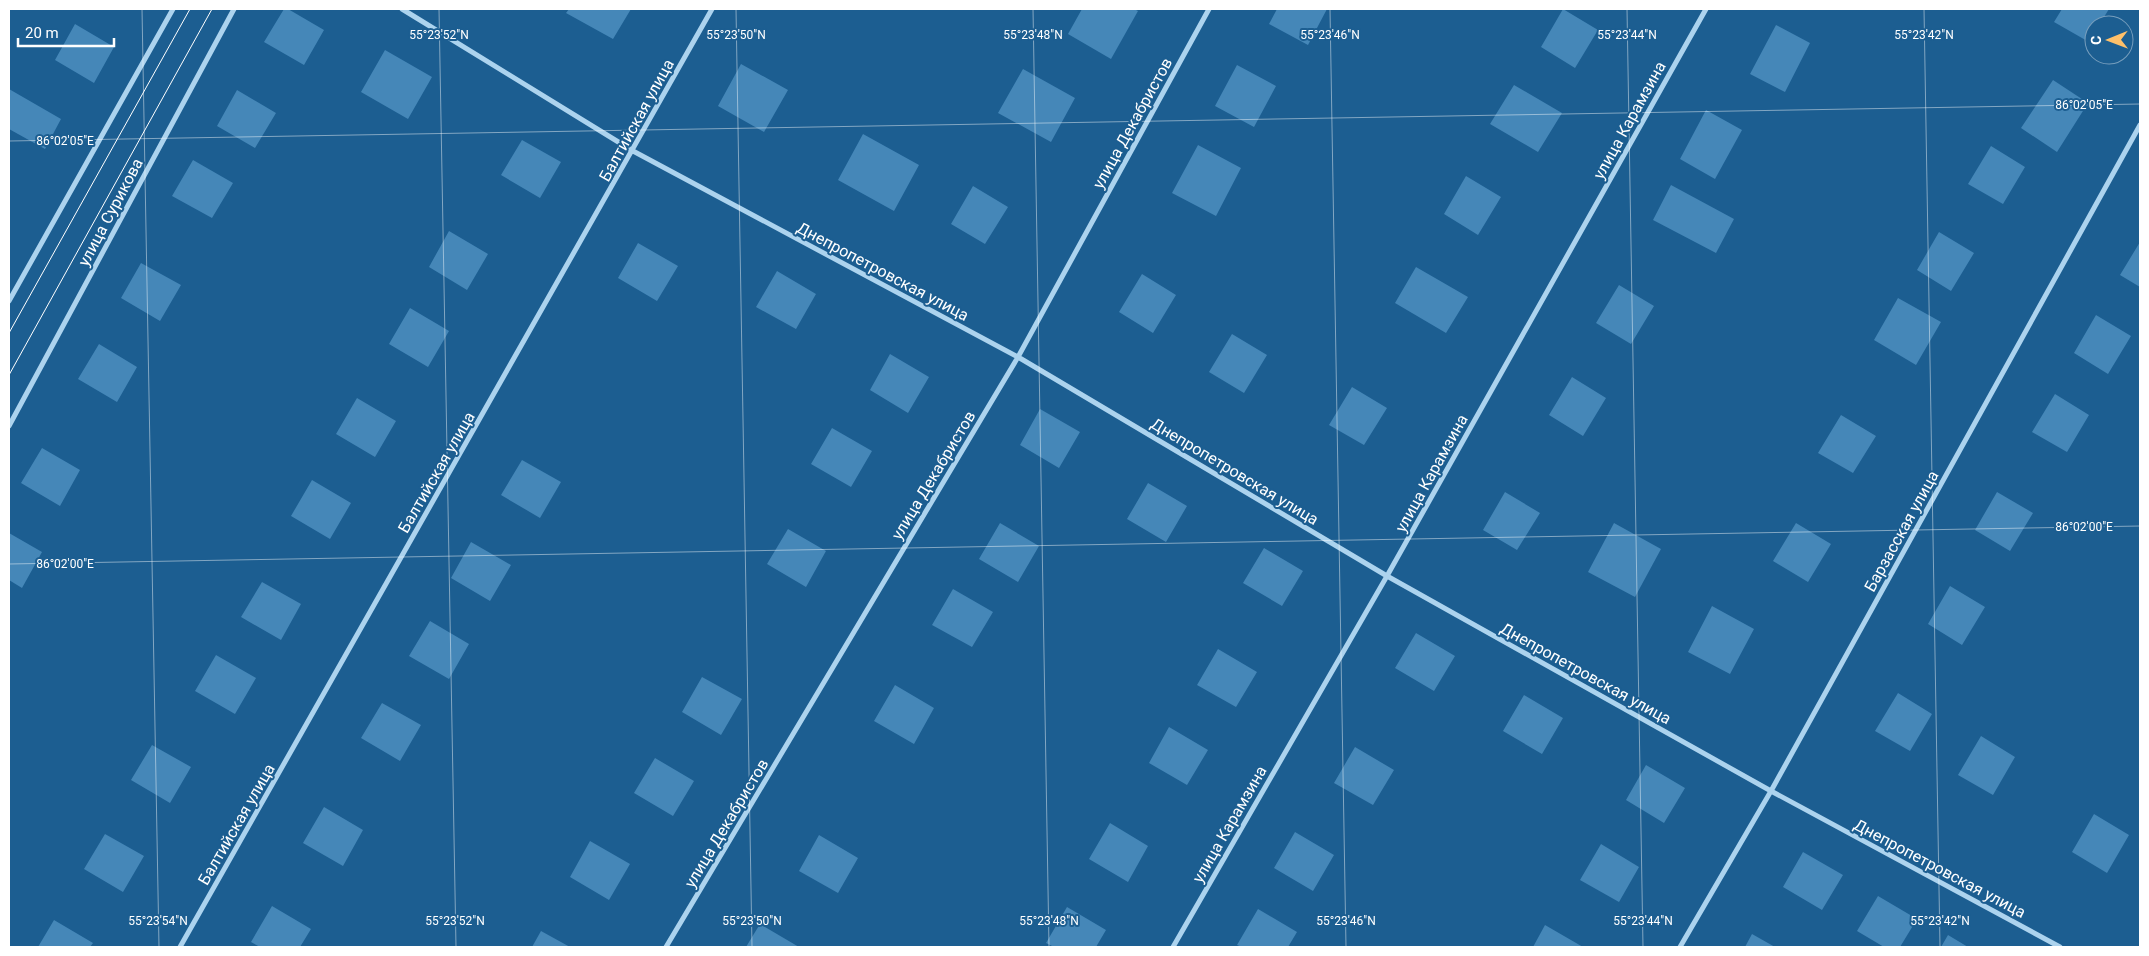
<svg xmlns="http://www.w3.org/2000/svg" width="2149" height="956" font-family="Roboto,sans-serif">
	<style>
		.building { fill: #4587b8 }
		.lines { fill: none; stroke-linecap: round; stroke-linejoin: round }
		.street { stroke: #acd3ee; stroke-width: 5 }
		.tram { stroke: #fff; stroke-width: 1 }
		.ticks { fill: none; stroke: #fff; stroke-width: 1; stroke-opacity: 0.45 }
		.labels { text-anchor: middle; stroke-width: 4; stroke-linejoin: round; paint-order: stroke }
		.street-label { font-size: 16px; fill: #fff; stroke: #1c5e91 }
		.ticks-label { font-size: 12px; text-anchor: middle; fill: #fff; stroke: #1c5e91; stroke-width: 4; stroke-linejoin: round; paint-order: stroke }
	</style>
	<rect width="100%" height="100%" fill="#1c5e91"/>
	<path class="building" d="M284 9H288L324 30 304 65 264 42Z
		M569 9H631L613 39 566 13Z
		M1082 9H1134L1138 11 1111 59 1068 34Z
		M1277 9H1327L1308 45 1269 24Z
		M1563 9 1598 30 1575 68 1541 47Z
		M2062 9H2109L2099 25H2094V34L2089 42 2054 22Z
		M75 24 114 47 94 83 55 60Z
		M1776 25 1810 43 1785 92 1750 74Z
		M385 50 432 77 408 119 361 92Z
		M741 64 788 90 764 132 718 106Z
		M1237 65 1276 86 1254 127 1215 106Z
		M1023 69 1075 98 1051 142 998 113Z
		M2053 80 2088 103 2057 152 2021 128Z
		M1514 85 1562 113 1538 152 1490 124Z
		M9 89 61 119 45 149 9 129Z
		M237 90 276 113 255 148 217 126Z
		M1706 110 1742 130 1715 179 1680 159Z
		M863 134 919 165 894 211 838 180Z
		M522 140 561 162 540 198 501 175Z
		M1198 145 1241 168 1216 216 1172 193Z
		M1991 146 2025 167 2003 204 1968 184Z
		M193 160 233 183 212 218 172 196Z
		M1466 176 1501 197 1478 235 1444 214Z
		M1671 185 1734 219 1716 253 1653 220Z
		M973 186 1008 207 985 244 951 224Z
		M449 231 488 254 467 290 429 267Z
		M1939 232 1974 253 1951 291 1917 270Z
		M2140 242V287L2120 275Z
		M638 243 678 266 657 301 618 278Z
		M141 263 181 285 160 321 121 298Z
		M1416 267 1468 297 1446 333 1395 303Z
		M777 271 816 294 796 329 756 307Z
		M1142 274 1176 295 1153 333 1119 312Z
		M1619 285 1654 306 1631 344 1596 323Z
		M1898 298 1941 322 1916 365 1874 340Z
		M410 308 449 331 428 367 389 344Z
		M2096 315 2131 336 2108 374 2074 353Z
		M1232 334 1267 355 1244 393 1209 372Z
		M99 344 137 367 117 402 78 379Z
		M890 354 929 377 908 413 870 390Z
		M1572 377 1606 398 1583 436 1549 415Z
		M1352 387 1387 408 1364 445 1329 425Z
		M2055 394 2089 415 2067 452 2032 432Z
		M357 398 396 421 375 457 336 434Z
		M1040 409 1080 432 1059 468 1020 445Z
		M1841 415 1876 436 1853 473 1818 453Z
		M832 428 872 451 851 487 811 464Z
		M42 448 80 470 60 506 21 483Z
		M522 460 561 482 540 518 501 495Z
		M312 480 351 503 330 539 291 516Z
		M1148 483 1187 506 1166 542 1127 519Z
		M1505 492 1540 513 1517 550 1483 530Z
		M1997 492 2033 513 2010 551 1975 530Z
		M1000 523 1039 546 1018 582 979 559Z
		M1614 523 1661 549 1635 597 1588 572Z
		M1796 523 1831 544 1808 582 1773 561Z
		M788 529 826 551 806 587 767 564Z
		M9 533 42 552 22 588 9 580Z
		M471 542 511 565 490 601 451 578Z
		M1264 548 1303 571 1282 606 1243 583Z
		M262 582 301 604 281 640 241 617Z
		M1950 586 1985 607 1962 645 1928 624Z
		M953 589 993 612 972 647 932 625Z
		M1712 606 1754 629 1730 674 1688 652Z
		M430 621 469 644 449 679 409 656Z
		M1416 633 1455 656 1434 691 1395 668Z
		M1218 649 1257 672 1236 707 1197 685Z
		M216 655 256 678 235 714 195 691Z
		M702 677 742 699 721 735 682 712Z
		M895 685 934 708 914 744 874 721Z
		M1898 693 1932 714 1910 751 1875 731Z
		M1524 695 1563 718 1542 754 1503 731Z
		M382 703 421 725 400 761 361 738Z
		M1169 727 1208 750 1187 785 1149 763Z
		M1981 736 2015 757 1993 795 1958 775Z
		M152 745 191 767 170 803 131 780Z
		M1355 747 1394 770 1373 805 1334 783Z
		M655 758 694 781 673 816 634 793Z
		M1646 765 1685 788 1664 823 1626 800Z
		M324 807 363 830 343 866 303 843Z
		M2094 814 2129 835 2107 873 2072 852Z
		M1110 823 1148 846 1128 882 1089 859Z
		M1295 832 1334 855 1313 891 1274 868Z
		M105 834 144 856 123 892 84 869Z
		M819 835 858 858 838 893 799 871Z
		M590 841 630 864 609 900 570 877Z
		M1601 844 1639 867 1619 902 1580 880Z
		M1803 852 1843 875 1822 910 1783 887Z
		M1878 896 1917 919 1900 947H1884L1857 931Z
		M272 906 311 929 300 947H260L251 942Z
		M1067 907 1106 930 1096 947H1054L1046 943Z
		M1258 909 1297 932 1288 947H1242L1237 945Z
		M54 920 93 943 90 947H38Z
		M760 924 799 947H746Z
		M1545 925 1583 947H1533Z
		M541 931 570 947H532Z
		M1752 934 1775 947H1745Z
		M1948 935 1968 947H1941Z"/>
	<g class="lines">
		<path class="street" d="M402 9 633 151 1018 357 1387 576 1771 791 2060 947
			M9 301 173 9
			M9 426 234 9
			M180 947 712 9
			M666 947 1018 357 1209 9
			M1173 947 1387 576 1706 9
			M1680 947 1771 791 2140 125"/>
		<path class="tram" d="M9 333 190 9
			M9 375 212 9"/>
	</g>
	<path class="ticks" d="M142 9 159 947M439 9 456 947M736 9 752 947M1033 9 1049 947M1330 9 1346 947M1627 9 1643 947M1924 9 1940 947M9 141 2140 104M9 564 2140 526"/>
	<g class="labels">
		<g class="street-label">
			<text transform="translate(636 120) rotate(-61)" y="6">Балтийская улица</text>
			<text transform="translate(1629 120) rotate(-61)" y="6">улица Карамзина</text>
			<text transform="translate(1132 123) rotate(-61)" y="6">улица Декабристов</text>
			<text transform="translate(110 212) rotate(-62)" y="6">улица Сурикова</text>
			<text transform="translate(883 271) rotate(28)" y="6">Днепропетровская улица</text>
			<text transform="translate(1235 471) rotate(31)" y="6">Днепропетровская улица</text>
			<text transform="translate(436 472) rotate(-60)" y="6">Балтийская улица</text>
			<text transform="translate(1431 473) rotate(-61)" y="6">улица Карамзина</text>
			<text transform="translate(933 475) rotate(-59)" y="6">улица Декабристов</text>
			<text transform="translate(1901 531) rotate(-61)" y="6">Барзасская улица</text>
			<text transform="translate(1586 673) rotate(29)" y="6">Днепропетровская улица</text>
			<text transform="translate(726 823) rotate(-59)" y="6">улица Декабристов</text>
			<text transform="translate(236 824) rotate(-60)" y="6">Балтийская улица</text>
			<text transform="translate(1229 824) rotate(-60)" y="6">улица Карамзина</text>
			<text transform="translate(1940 868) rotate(28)" y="6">Днепропетровская улица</text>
		</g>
	</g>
	<g class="ticks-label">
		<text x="439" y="39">55°23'52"N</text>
		<text x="736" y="39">55°23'50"N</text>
		<text x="1033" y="39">55°23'48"N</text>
		<text x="1330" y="39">55°23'46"N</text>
		<text x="1627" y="39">55°23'44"N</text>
		<text x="1924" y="39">55°23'42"N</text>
		<text x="2084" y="109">86°02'05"E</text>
		<text x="65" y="145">86°02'05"E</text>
		<text x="2084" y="531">86°02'00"E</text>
		<text x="65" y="568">86°02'00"E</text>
		<text x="158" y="925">55°23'54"N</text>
		<text x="455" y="925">55°23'52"N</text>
		<text x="752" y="925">55°23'50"N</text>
		<text x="1049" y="925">55°23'48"N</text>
		<text x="1346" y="925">55°23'46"N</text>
		<text x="1643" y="925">55°23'44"N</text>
		<text x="1940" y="925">55°23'42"N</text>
	</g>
	<rect width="2149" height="956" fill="none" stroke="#ffffff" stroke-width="20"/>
	<g transform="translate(2109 40) rotate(269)"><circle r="24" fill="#1c5e91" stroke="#779ebd"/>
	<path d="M0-4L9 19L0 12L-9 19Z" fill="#fec06a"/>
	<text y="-8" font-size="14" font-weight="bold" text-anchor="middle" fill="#ffffff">С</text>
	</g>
	<path d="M18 38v8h96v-8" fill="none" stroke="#ffffff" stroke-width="2.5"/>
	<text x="25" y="38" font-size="15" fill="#ffffff" stroke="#1c5e91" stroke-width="4" paint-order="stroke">20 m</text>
</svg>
